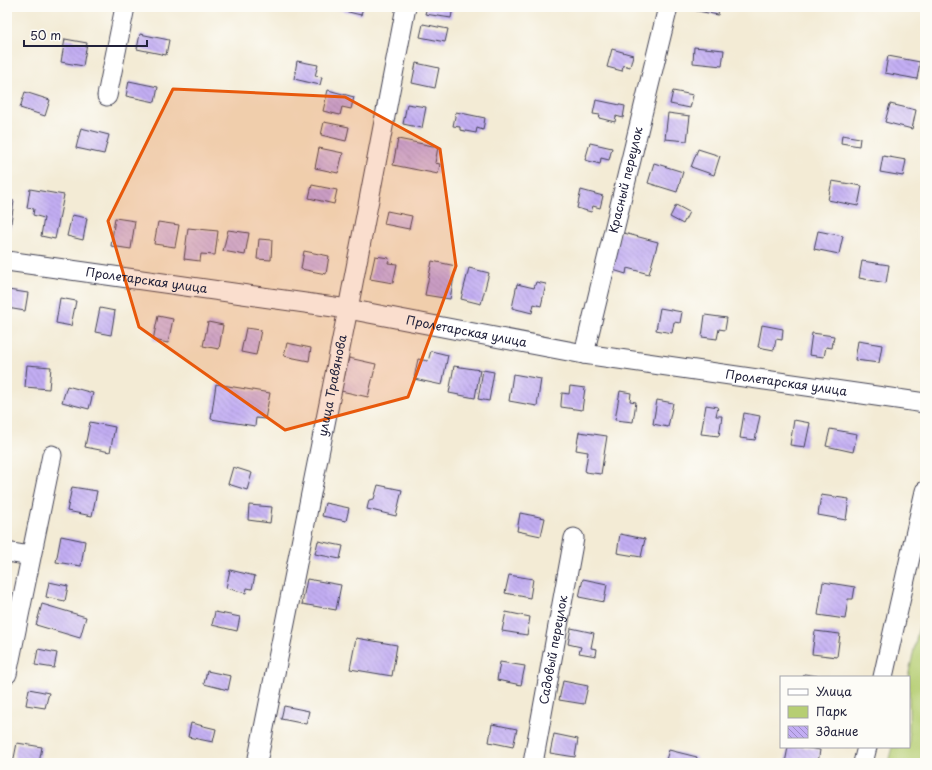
<svg xmlns="http://www.w3.org/2000/svg" width="932" height="770" font-family="'Playpen Sans',sans-serif">
	<style>
		.green { fill: #b6ce73; stroke: #6c7857 }
		.building { fill: url(#building-back-hatch) }
		.lines { fill: none; stroke-linecap: round; stroke-linejoin: round }
		.minor-casing { stroke: #414052; stroke-width: 21 }
		.minor { stroke: #fff; stroke-width: 19 }
		.marked { fill: #e8590c; fill-opacity: 0.2; stroke: #e8590c; stroke-width: 3; stroke-linejoin: round }
		.labels { text-anchor: middle; stroke-width: 4; stroke-linejoin: round; paint-order: stroke }
		.street-label { font-size: 12px; fill: #22223b; stroke: #fdfcf7 }
	</style>
	<defs>
		<pattern id="building-back-hatch" width="6" height="6" patternUnits="userSpaceOnUse"><rect width="6" height="6" fill="#c2adf3"/><path d="M-1 5l2 2M0 0l6 6M5-1l2 2" fill="none" stroke="#9d8cc6"/></pattern>
	</defs>
	<rect width="100%" height="100%" fill="#fdfcf7"/>
	<filter id="ink" filterUnits="userSpaceOnUse"><feTurbulence type="fractalNoise" baseFrequency=".025" numOctaves="2"/><feDisplacementMap in="SourceGraphic" scale="8" xChannelSelector="R" yChannelSelector="G"/><feConvolveMatrix kernelMatrix="1 2 1 2 8 2 1 2 1" color-interpolation-filters="sRGB"/></filter>
	<filter id="wash" filterUnits="userSpaceOnUse"><feTurbulence type="fractalNoise" baseFrequency=".012" numOctaves="4" result="noise"/><feDisplacementMap in="SourceGraphic" scale="16" xChannelSelector="R" yChannelSelector="G"/><feGaussianBlur stdDeviation="0.9" result="paint"/><feColorMatrix in="noise" values="0 0 0 0 0 0 0 0 0 0 0 0 0 0 0 0 0 1.4 0 .05"/><feComposite in="paint" operator="in"/></filter>
	<g filter="url(#wash)">
		<rect width="100%" height="100%" fill="#f3ebd5"/>
		<path class="green" d="M925 599V763H888L892 747H909V677H908Z"/>
		<g id="blocks">
			<path class="building" d="M337 7H363L361 15 336 9Z
				M427 7H453L451 18 425 14Z
				M693 7H719L718 15 693 10Z
				M423 24 448 29 445 42 420 37Z
				M140 34 169 40 166 55 137 49Z
				M65 39 87 43 83 66 61 62Z
				M694 47 724 50 722 66 693 63Z
				M612 49 633 55 630 67 623 65 622 71 607 67Z
				M888 56 920 62 917 79 885 73Z
				M297 61 318 65 315 76 322 77 320 85 294 79Z
				M416 63 439 68 435 88 412 83Z
				M129 81 158 87 155 102 126 96Z
				M328 90 354 97 351 109 342 107 340 115 323 111Z
				M673 91 693 95 690 108 670 104Z
				M25 92 50 100 45 116 20 108Z
				M596 100 625 106 623 118 616 116 615 122 599 118 600 115 593 114Z
				M407 104 426 107 422 128 403 124Z
				M890 104 916 110 912 129 885 122Z
				M456 112 485 118 483 130 477 128 476 133 460 130V127L453 126Z
				M668 113 690 116 687 141 665 139Z
				M324 122 349 127 346 141 321 135Z
				M81 128 109 135 104 154 76 148Z
				M842 135 860 138 859 146 841 143Z
				M398 139 438 147 435 163 440 164 438 174 393 165Z
				M590 143 612 148 609 160 601 158 600 164 585 160Z
				M319 148 343 153 338 173 315 168Z
				M698 149 720 156 714 175 691 167Z
				M883 156 906 160 903 176 880 172Z
				M654 163 683 172 677 192 648 183Z
				M832 181 862 186 858 206 828 200Z
				M312 185 337 190 334 204 309 198Z
				M30 189 64 195 55 239 41 236 44 218 33 215 34 209 27 208Z
				M581 190 603 196 600 208 593 206 591 212 577 208Z
				M7 200 14 201 10 230 7 229Z
				M676 205 689 212 683 224 670 217Z
				M387 211 412 216 409 229 384 224Z
				M72 215 87 218 83 240 67 236Z
				M115 218 135 221 131 249 111 246Z
				M158 222 179 225 175 247 154 244Z
				M188 228 218 231 215 255 201 254 200 261 184 259Z
				M228 230 249 233 245 255 223 251Z
				M818 231 843 236 839 254 814 249Z
				M620 232 658 242 649 274 627 268 626 274 610 269Z
				M259 239 272 240 271 260 257 259Z
				M304 251 329 256 326 274 301 269Z
				M375 256 389 258 388 263 397 264 393 283 370 279Z
				M432 261 456 266 450 299 425 295Z
				M862 261 889 265 886 283 859 278Z
				M469 268 489 273 481 304 461 299Z
				M536 282 546 284 541 306 534 304 532 313 512 308 517 284 534 288Z
				M8 290 28 293 25 311 7 308V297Z
				M60 298 76 301 71 326 56 323Z
				M100 308 115 311 111 335 95 332Z
				M660 308 682 312 680 323 674 322 672 333 656 330Z
				M705 315 727 318 725 330 719 329 717 339 702 337Z
				M158 316 173 319 168 343 153 340Z
				M208 322 223 325 219 349 203 346Z
				M762 325 783 329 782 340 776 339 774 350 758 347Z
				M246 328 261 330 256 355 241 352Z
				M812 333 834 336 832 348 826 347 824 357 809 355Z
				M858 341 882 345 879 363 855 360Z
				M287 343 311 348 309 361 284 356Z
				M431 351 448 355 442 385 414 379 418 359 428 361Z
				M349 358 376 364 368 397 341 391Z
				M27 365 51 367 49 389 25 387Z
				M454 366 480 370 475 398 449 393Z
				M483 370 494 372 489 401 478 399Z
				M513 374 541 379 537 406 509 401Z
				M216 384 270 393 265 419 256 418 255 426 211 419Z
				M67 386 93 393 89 409 62 402Z
				M570 386 585 388 582 410 561 407V404L562 393 569 394Z
				M620 391 631 393 630 401 636 402 633 422 615 420Z
				M657 400 673 403 668 427 653 424Z
				M706 405 718 407 716 416H722L719 436 701 434Z
				M744 413 760 416 755 440 740 438Z
				M794 420 810 423 805 447 790 445Z
				M90 422 115 427 110 452 85 447Z
				M830 429 857 434 853 452 826 446Z
				M579 432 607 436 601 474 585 472 588 452 576 450Z
				M233 467 252 473 247 490 228 484Z
				M378 485 402 490 396 516 367 509 369 500 374 499Z
				M72 487 97 491 92 516 67 511Z
				M821 495 849 499 846 520 818 515Z
				M325 503 349 508 346 521 322 516Z
				M249 505 272 507 270 523 248 520Z
				M520 513 545 518 541 536 517 531Z
				M620 534 645 539 641 557 617 553Z
				M61 536 85 541 81 566 56 562Z
				M318 541 343 546 340 559 315 554Z
				M230 570 255 576 252 589 247 588 246 593 226 588Z
				M509 575 533 579 530 598 505 593Z
				M307 579 341 585 336 610 302 604Z
				M583 579 607 584 604 602 579 597Z
				M49 582 68 586 65 601 46 597Z
				M823 582 855 587 853 599H848L845 619 818 615Z
				M42 604 86 617 80 638 36 625Z
				M215 612 240 617 237 631 212 625Z
				M506 612 530 617 527 635 502 631Z
				M571 628 594 633 591 648 597 649 596 656 579 653 581 647 568 644Z
				M815 631 840 634 837 657 812 654Z
				M356 638 397 645 392 676 350 669Z
				M38 649 57 653 54 668 35 665Z
				M500 662 525 666 521 685 497 680Z
				M207 671 231 676 228 690 204 684Z
				M804 674 818 676V677H803Z
				M563 681 588 686 584 704 559 700Z
				M29 689 49 693 45 708 26 705Z
				M284 706 309 711 306 724 281 719Z
				M191 723 216 729 213 742 188 737Z
				M492 724 517 729 513 747 489 742Z
				M554 734 578 739 575 757 550 753Z
				M17 743 42 747 39 763H13Z
				M788 747H803L820 750 818 763H785Z
				M669 750 697 757 695 763H665Z"/>
		</g>
	</g>
	<g filter="url(#ink)">
		<use href="#blocks" fill-opacity="0" stroke="#414052" stroke-width="1"/>
		<g class="lines">
			<defs>
				<g id="minor">
					<path d="M107 96 125 7"/>
					<path id="s1" d="M7 261 348 309 584 354 925 403"/>
					<path id="s2" d="M584 354 668 7"/>
					<path d="M7 552 30 556"/>
					<path d="M7 674 52 455"/>
					<path d="M883 677 925 491"/>
					<path id="s3" d="M257 763 348 309 406 7"/>
					<path id="s4" d="M533 763 574 538"/>
					<path d="M863 763 867 747"/>
				</g>
			</defs>
			<use href="#minor" class="minor-casing"/>
			<use href="#minor" class="minor"/>
		</g>
	</g>
	<path class="marked" d="M173 89 345 97 440 149 456 266 408 397 285 430 139 327 108 221Z"/>
	<g class="labels">
		<g class="street-label">
			<text dy="4" stroke="none"><textPath href="#s2" startOffset="179">Красный переулок</textPath></text>
			<text dy="4" stroke="none"><textPath href="#s1" startOffset="141">Пролетарская улица</textPath></text>
			<text dy="4" stroke="none"><textPath href="#s1" startOffset="465">Пролетарская улица</textPath></text>
			<text dy="4" stroke="none"><textPath href="#s1" startOffset="789">Пролетарская улица</textPath></text>
			<text dy="4" stroke="none"><textPath href="#s3" startOffset="385">улица Травянова</textPath></text>
			<text dy="4" stroke="none"><textPath href="#s4" startOffset="115">Садовый переулок</textPath></text>
		</g>
	</g>
	<rect width="932" height="770" fill="none" stroke="#fdfcf7" stroke-width="24"/>
	<rect x="780" y="676" width="130" height="72" fill="#fdfcf7" stroke="#a5a5ac"/>
	<rect x="788" y="689" width="20" height="6" fill="#ffffff" stroke="#a5a5ac"/>
	<text x="816" y="696" font-size="12" fill="#22223b">Улица</text>
	<rect x="788" y="706" width="20" height="12" fill="#b6ce73" stroke="#a5a5ac"/>
	<text x="816" y="716" font-size="12" fill="#22223b">Парк</text>
	<rect x="788" y="726" width="20" height="12" fill="url(#building-back-hatch)" stroke="#a5a5ac"/>
	<text x="816" y="736" font-size="12" fill="#22223b">Здание</text>
	<path d="M24 40v6h123v-6" fill="none" stroke="#22223b" stroke-width="2"/>
	<text x="30" y="40" font-size="12" fill="#22223b" stroke="#fdfcf7" stroke-width="3" paint-order="stroke">50 m</text>
</svg>
